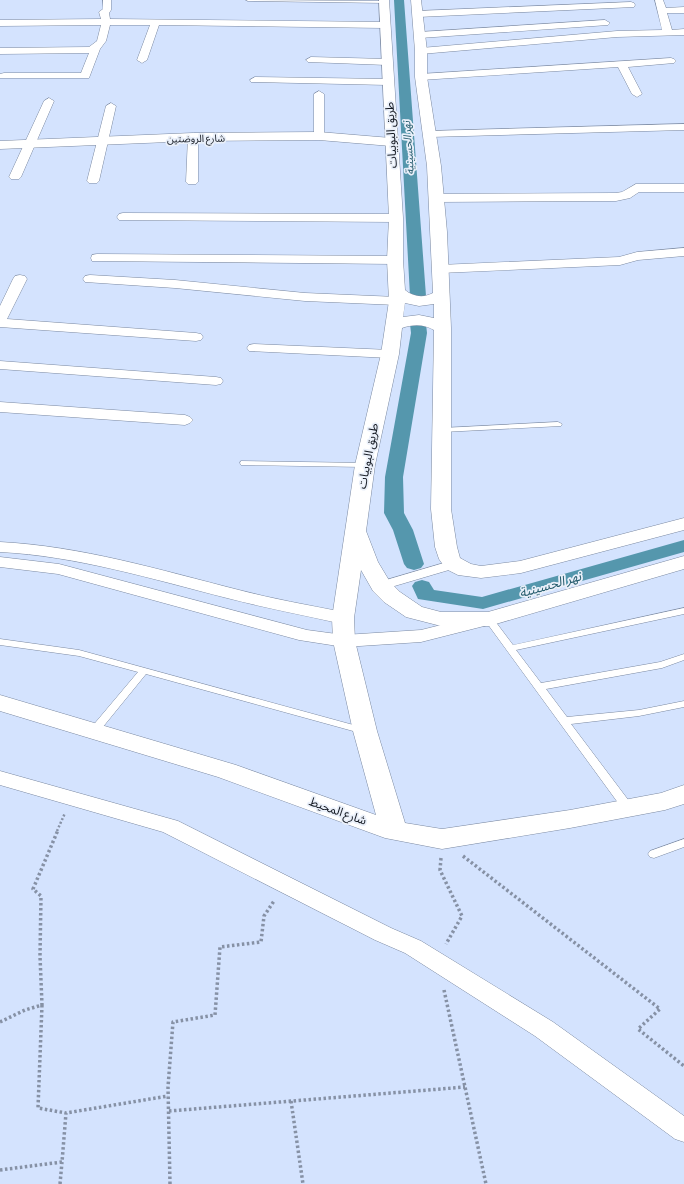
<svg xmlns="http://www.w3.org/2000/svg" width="684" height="1184" font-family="'Sofia Sans Condensed','Noto Sans Arabic',sans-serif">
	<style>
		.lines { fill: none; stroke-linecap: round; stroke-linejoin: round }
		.canal { fill: #5597ad; fill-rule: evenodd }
		.service-casing { stroke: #7b89a1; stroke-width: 1 }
		.pedestrian-casing { stroke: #7b89a1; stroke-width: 1 }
		.minor-casing { stroke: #7b89a1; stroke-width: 1 }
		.tertiary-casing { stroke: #7b89a1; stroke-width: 1 }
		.secondary-casing { stroke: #7b89a1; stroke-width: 1 }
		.path-far1 { stroke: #8691a5; stroke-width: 2.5; stroke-dasharray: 2 2; stroke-linecap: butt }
		.path { stroke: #8691a5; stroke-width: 3.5; stroke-dasharray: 2.5 2.5; stroke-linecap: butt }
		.service { fill: #fff; fill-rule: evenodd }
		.pedestrian { fill: #fff; fill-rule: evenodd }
		.minor { fill: #fff; fill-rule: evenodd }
		.tertiary { fill: #fff; fill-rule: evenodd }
		.secondary { fill: #fff; fill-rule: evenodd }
		.labels { text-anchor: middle; stroke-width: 3.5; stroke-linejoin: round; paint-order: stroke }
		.far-street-label { font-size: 10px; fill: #131821; stroke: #eaf0fa }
		.far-water-label { font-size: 11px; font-style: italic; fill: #275d6e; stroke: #eaf0fa }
		.street-label { font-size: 12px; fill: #131821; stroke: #eaf0fa }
		.water-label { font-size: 13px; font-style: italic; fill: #275d6e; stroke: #eaf0fa }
	</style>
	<rect width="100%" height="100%" fill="#d4e3fe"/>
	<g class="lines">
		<path class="canal" d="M394 0H404L426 296 424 299 418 301 412 299 410 296Z
			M418 319 424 321 426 324 427 333 403 477 404 513 413 530 424 564 421 568 414 570 407 568 404 564 393 530 384 513 385 477 411 333 410 324 412 321Z
			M684 540V552L483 609 418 599 412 586 415 582 422 580 429 582 434 590 482 597Z"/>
		<defs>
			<path id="service" d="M246 0 385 1 387 2 385 3 248 1Z
				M558 422 562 424 561 426 443 432 439 430 443 428Z
				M241 461 365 463 369 465 365 467 244 465H241L240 463Z
				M684 608V614L516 650 541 683 660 662 684 654V660L662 668 546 689 567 717 639 710 684 701V707L639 716 571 724 632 805 633 808 632 811H624L484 619 489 616 492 617 513 645Z
				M0 639 79 650 368 729 369 731 368 733 364 734 146 674 98 733H90L89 731 90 729 138 672 79 656 0 645Z
				M684 839V847L654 858 650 857 648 854 650 851Z"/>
			<path id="pedestrian" d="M454 560 459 561 461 564 459 567 381 590 376 589 374 586 376 583Z"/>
			<path id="minor" d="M103 0H111V10L109 13 110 19 385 22 390 25 385 28 159 25 147 60 142 63 137 60 150 25H110L106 41 100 49 89 78H0V74L4 73H81L89 53 0 54V48L89 47 97 41 101 25 0 26V20L101 19 99 12 103 9Z
				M655 0H663L666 8 684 7V13H667L672 30 684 29V35L617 37 421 54 416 51 421 48 617 31 662 30Z
				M631 2 634 3 635 5 634 7 418 17 413 14 418 11Z
				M605 20 610 23 608 25 420 38 415 35 420 32Z
				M311 57 387 59 392 62 387 65 308 62 306 60Z
				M671 58 674 59 676 61 674 63 628 67 642 94 637 97 632 94 618 67 421 80 416 77 421 74Z
				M255 77 388 79 393 82 388 85 251 82 250 80Z
				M319 91 324 94V136L319 139 314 136V94Z
				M49 98 54 101 21 177 19 179H11L9 177 44 101Z
				M111 103 116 106 99 181 97 183H89L87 181 106 106Z
				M684 124V130L430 137 425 134 430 131Z
				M193 134 198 137V182L196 184H188L186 182 188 137Z
				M636 184H684V192H639L630 198 616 201 436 202 432 201 430 198 432 195 436 194 616 193 622 192Z
				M123 213 396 214 400 215 402 218 400 221 396 222 119 220 117 217 119 214Z
				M684 248V256L638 260 620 265 440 273 435 272 434 269 435 266 440 265 619 257 637 252Z
				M97 254 395 256 400 257 401 260 400 263 395 264 92 261 91 258 92 255Z
				M20 275 25 276 27 279 7 319 196 333 201 334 203 337 201 340 196 341 0 327V306L13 279 15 276Z
				M90 275 175 280 305 293 397 297 402 298 404 301 402 304 397 305 305 301 175 288 85 282 83 279 85 276Z
				M254 344 390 350 395 351 397 354 395 357 390 358 249 351 247 348 249 345Z
				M0 361 216 377 221 378 223 381 221 384 216 385 0 369Z
				M0 402 185 415 190 417 193 420 190 423 185 425 0 412Z
				M0 542C81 546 160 570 239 590 273 599 308 605 343 612L350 614 352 618 350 622 343 624C304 615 265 608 227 598 152 579 77 556 0 552Z
				M0 557 59 564 307 630 344 635 421 630 485 614 492 616 494 620 492 624 421 642 344 647 299 640 58 574 0 567Z
				M0 771 178 821 391 928 421 941 553 1022 684 1116V1142L675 1139 535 1036 405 953 375 940 163 832 0 785Z"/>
			<path id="tertiary" d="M319 132 391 138 396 139 398 142 396 145 391 146 319 140 193 141 0 149V141L193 133Z"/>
			<path id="secondary" d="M379 0H389L403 218V260L405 290C413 297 424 298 433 293L427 166 415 77V51L411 0H421L427 51V77L441 166 447 232 451 328V509L457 547 460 558 471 564 481 566 520 561 684 518V530L521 573 481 578 458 575 446 569 439 559 435 547 431 509 434 330C424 324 413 324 402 328L399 354 375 465 366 531 378 562 390 582 400 592 422 607 441 612H488L684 556V569L489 626H441L406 617 384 602 373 591 361 570 354 618 355 641 377 731 405 823 442 829 570 810 661 793 684 785V804L665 810 570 828 442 849 385 838 218 777 0 711V695L236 765 376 815 353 731 333 641 332 618 355 465 381 354 389 301 387 260 389 218ZM405 303 419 306 434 304V318L419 315 403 317Z"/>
		</defs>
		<use href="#service" class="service-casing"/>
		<use href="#pedestrian" class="pedestrian-casing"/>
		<use href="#minor" class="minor-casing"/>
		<use href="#tertiary" class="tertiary-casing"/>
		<use href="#secondary" class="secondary-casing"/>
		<path class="path-far1" d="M57 831 65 813"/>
		<path class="path" d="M463 856 660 1009 638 1029 684 1066
			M441 858 440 870 462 916 446 944
			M444 990 486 1184
			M42 1005 38 1108 66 1113
			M0 1022 25 1010 42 1005 40 956 41 896 33 889 58 830
			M291 1101 303 1184
			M169 1111 465 1087
			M0 1170 62 1162 66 1113 168 1096
			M60 1184 62 1162
			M170 1184 168 1087 173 1022 215 1015 220 947 261 942 264 916 274 901"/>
		<use href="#service" class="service"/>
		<use href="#pedestrian" class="pedestrian"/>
		<use href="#minor" class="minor"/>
		<use href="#tertiary" class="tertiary"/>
		<use href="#secondary" class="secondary"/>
	</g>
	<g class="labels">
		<g class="far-street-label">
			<text transform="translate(196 138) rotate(-1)" y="4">شارع الروضتين</text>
		</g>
		<g class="far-water-label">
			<text transform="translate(408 148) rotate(-94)" y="4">نهر الحسينية</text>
		</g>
		<g class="street-label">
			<text transform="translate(391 135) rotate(-93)" y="4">طريق البوبيات</text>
			<text transform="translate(368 456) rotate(-79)" y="4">طريق البوبيات</text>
			<text transform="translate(338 811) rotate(20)" y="4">شارع المحيط</text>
		</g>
		<g class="water-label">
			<text transform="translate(550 584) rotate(-16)" y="5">نهر الحسينية</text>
		</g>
	</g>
</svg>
